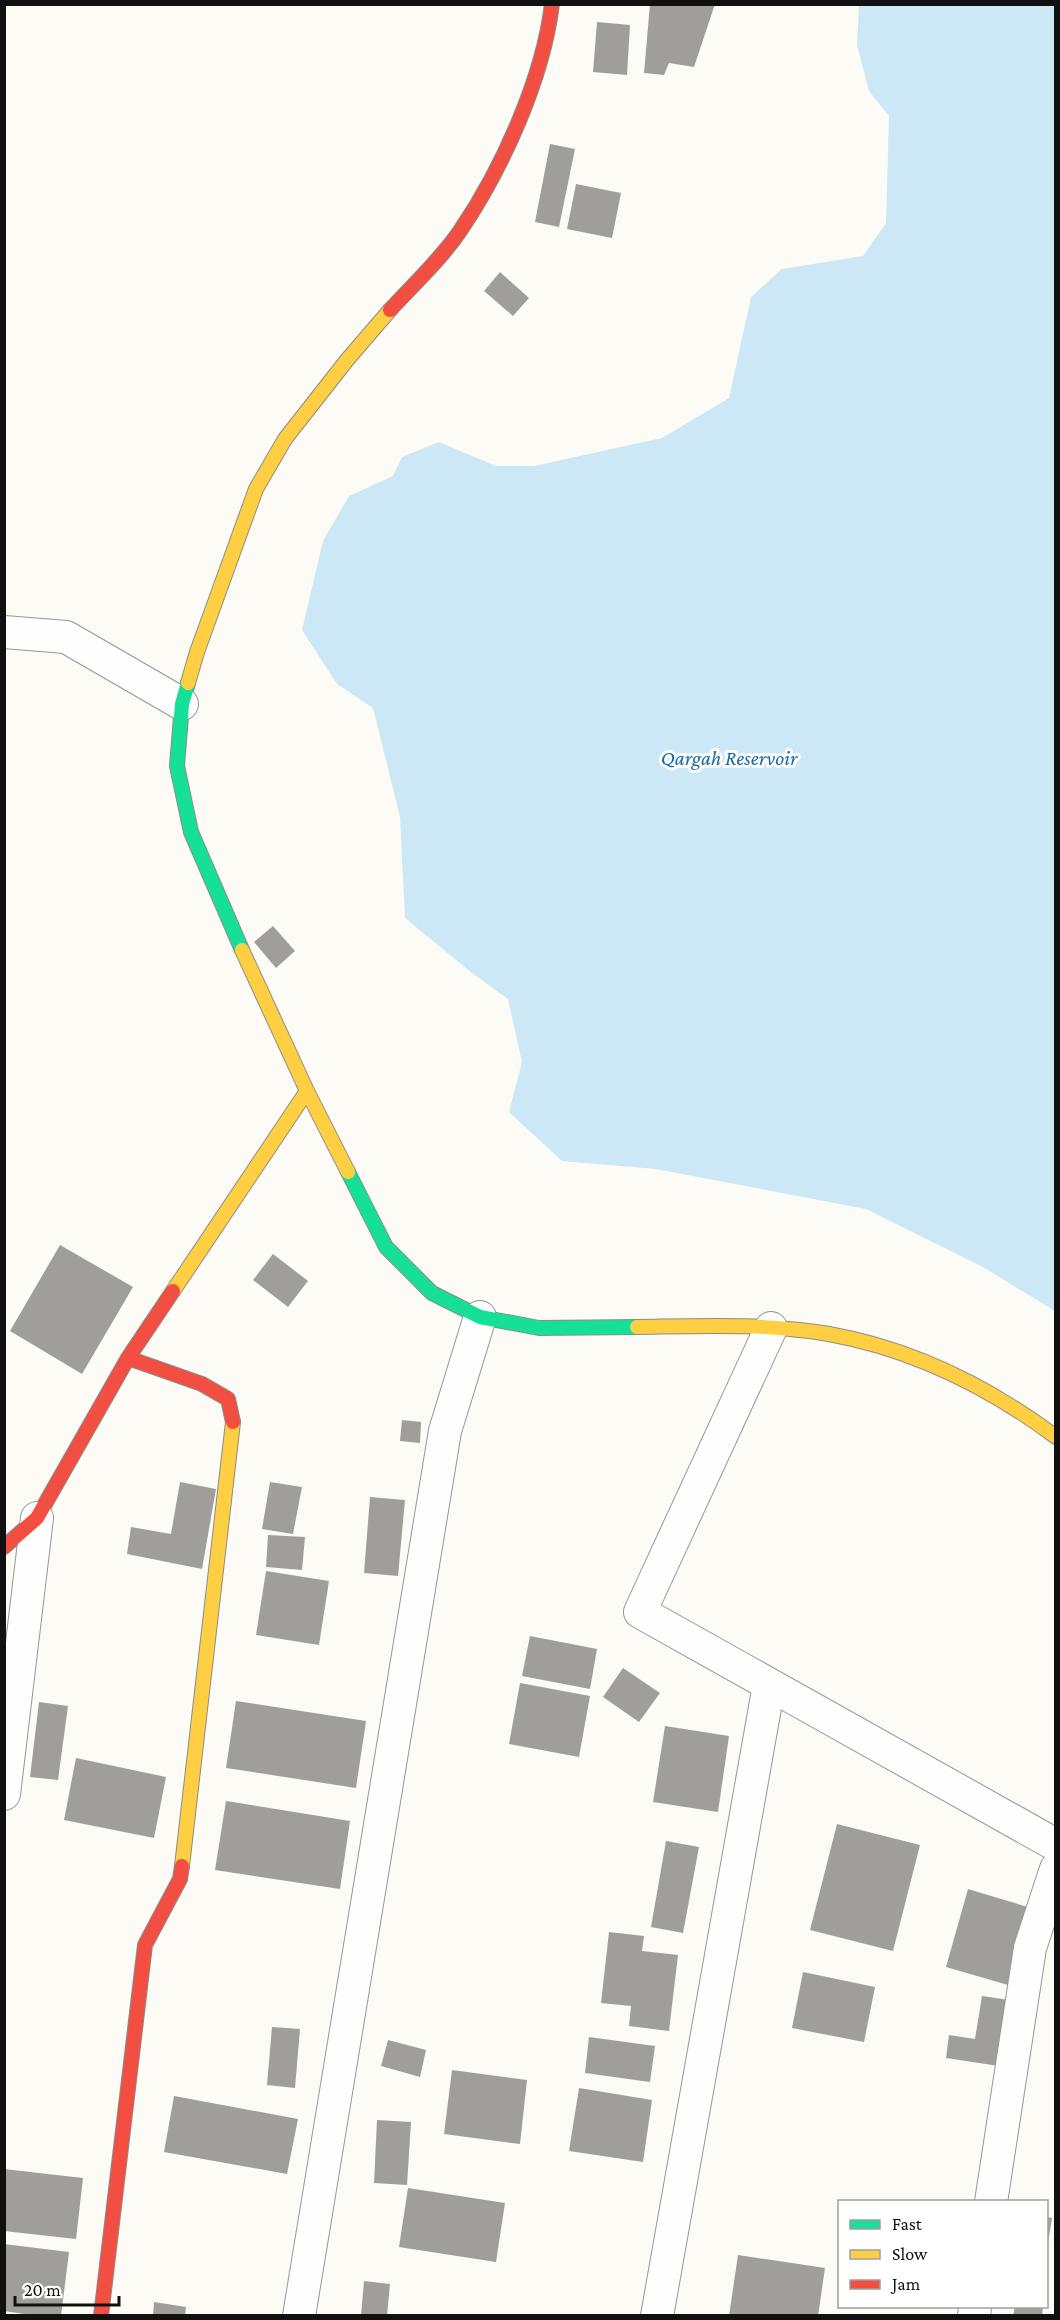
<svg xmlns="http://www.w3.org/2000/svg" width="1060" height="2320" font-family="'Crimson Pro',serif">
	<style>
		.water { fill: #cce8f6 }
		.building { fill: #a09e9b }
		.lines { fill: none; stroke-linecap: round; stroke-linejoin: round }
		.street-casing { stroke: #969694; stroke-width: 34 }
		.fast-casing { stroke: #8d8c8a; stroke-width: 16 }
		.slow-casing { stroke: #8d8c8a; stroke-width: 16 }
		.jam-casing { stroke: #8d8c8a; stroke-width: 16 }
		.street { stroke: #fffefe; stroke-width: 32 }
		.fast { stroke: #16e098; stroke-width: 14 }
		.slow { stroke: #ffcf43; stroke-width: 14 }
		.jam { stroke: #f24e42; stroke-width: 14 }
		.labels { text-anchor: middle; stroke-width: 6; stroke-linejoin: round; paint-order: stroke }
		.water-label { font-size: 21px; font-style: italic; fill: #186aa3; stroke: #fff }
	</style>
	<rect width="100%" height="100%" fill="#fcfbf6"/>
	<path class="water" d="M859 5H1055V1311L983 1267 866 1209 656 1169 562 1161 509 1112 522 1062 508 999 472 973 405 918 400 817 373 708 337 684 302 630 323 541 349 496 393 476 402 457 439 442 496 466H534L662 438 729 398 751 297 782 269 863 256 886 223 889 116 869 91 857 45Z"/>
	<path class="building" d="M650 4H715L694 67 669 63 664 75 644 73Z
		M597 22 630 25 627 75 593 72Z
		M550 144 575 149 559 227 535 222Z
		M576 184 621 193 612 238 567 229Z
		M500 272 529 298 513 316 484 291Z
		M273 926 295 951 276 968 254 942Z
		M60 1245 133 1287 82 1374 10 1331Z
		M273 1254 308 1281 288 1307 253 1280Z
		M402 1420 421 1422 420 1443 400 1441Z
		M180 1482 216 1489 202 1569 127 1554 131 1527 171 1534Z
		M270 1482 302 1487 293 1534 262 1529Z
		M370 1497 405 1500 398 1576 364 1573Z
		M268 1535 305 1537 302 1570 266 1567Z
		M266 1571 329 1581 319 1645 256 1635Z
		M530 1636 597 1649 590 1689 522 1676Z
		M623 1668 660 1693 639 1722 603 1697Z
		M520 1683 590 1696 579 1757 509 1744Z
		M236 1701 366 1721 356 1788 226 1768Z
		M39 1702 68 1706 58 1780 30 1777Z
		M665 1726 729 1736 718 1812 653 1802Z
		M76 1758 166 1777 154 1838 64 1820Z
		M226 1801 350 1821 340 1889 215 1870Z
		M837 1824 920 1845 893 1951 810 1930Z
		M666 1841 699 1847 683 1933 651 1927Z
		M968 1889 1031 1908 1008 1985 946 1967Z
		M609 1932 644 1936 642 1951 678 1955 669 2031 629 2026 631 2006 601 2003Z
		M803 1972 875 1987 864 2042 792 2028Z
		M982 1996 1009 2000 999 2066 946 2058 949 2035 975 2039Z
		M272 2027 300 2029 295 2088 267 2085Z
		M589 2037 655 2046 650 2082 585 2073Z
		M388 2040 426 2050 420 2077 381 2066Z
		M452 2070 527 2080 520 2144 444 2134Z
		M579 2088 652 2100 643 2162 569 2151Z
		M174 2096 298 2119 287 2174 164 2152Z
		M377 2120 411 2122 407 2185 374 2183Z
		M4 2169 83 2178 76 2239 4 2231Z
		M408 2188 505 2203 496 2262 399 2247Z
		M1046 2217 1052 2218 1048 2242H1046Z
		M4 2244 69 2252 61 2316H38L4 2311Z
		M738 2255 825 2268 818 2316H729Z
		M364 2281 390 2284 387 2316H361Z
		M154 2302 186 2307 185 2316H153Z
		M1015 2306H1043L1042 2316H1013Z"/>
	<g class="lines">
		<defs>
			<path id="street" d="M4 632 66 637 182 704
				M771 1328 640 1612 1056 1845
				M4 1794 37 1518
				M991 2202 1030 1948 1056 1869
				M299 2316 445 1431 480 1317
				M657 2316 769 1685
				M974 2316 975 2306"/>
			<path id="fast" d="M188 683 182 704 177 766 191 832 242 950
				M348 1172 386 1247 432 1293 480 1317 539 1328 637 1327"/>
			<path id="slow" d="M188 683 197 652 256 489 285 439 347 360 390 310
				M242 950 307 1091 348 1172
				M173 1291 307 1091
				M637 1327C701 1326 766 1323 829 1334 912 1349 989 1387 1056 1437
				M182 1866 233 1422"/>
			<path id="jam" d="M390 310C413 285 441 259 460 231 502 169 543 79 552 4
				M128 1358 202 1384 228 1399 233 1422
				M4 1547 37 1518 128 1358 173 1291
				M101 2316 145 1945 180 1879 182 1866"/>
		</defs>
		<use href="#street" class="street-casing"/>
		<use href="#fast" class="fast-casing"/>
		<use href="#slow" class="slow-casing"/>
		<use href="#jam" class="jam-casing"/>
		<use href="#street" class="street"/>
		<use href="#fast" class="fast"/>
		<use href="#slow" class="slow"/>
		<use href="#jam" class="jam"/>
	</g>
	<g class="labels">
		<g class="water-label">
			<text x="729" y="765">Qargah Reservoir</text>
		</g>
	</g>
	<rect width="1060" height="2320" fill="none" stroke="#101010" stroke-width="12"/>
	<rect x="838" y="2200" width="210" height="108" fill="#ffffff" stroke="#9f9f9f" stroke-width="1.5"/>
	<rect x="850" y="2220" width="30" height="9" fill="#16e098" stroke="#9f9f9f" stroke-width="1.5"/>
	<text x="892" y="2230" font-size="18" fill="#101010">Fast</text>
	<rect x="850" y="2250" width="30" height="9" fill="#ffcf43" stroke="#9f9f9f" stroke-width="1.5"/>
	<text x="892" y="2260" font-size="18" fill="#101010">Slow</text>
	<rect x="850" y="2280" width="30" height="9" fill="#f24e42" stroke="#9f9f9f" stroke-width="1.5"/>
	<text x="892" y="2290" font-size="18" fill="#101010">Jam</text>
	<path d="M15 2296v9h104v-9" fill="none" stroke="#101010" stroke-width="3"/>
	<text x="24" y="2296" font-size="18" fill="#101010" stroke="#ffffff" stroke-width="4.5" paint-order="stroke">20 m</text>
</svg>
